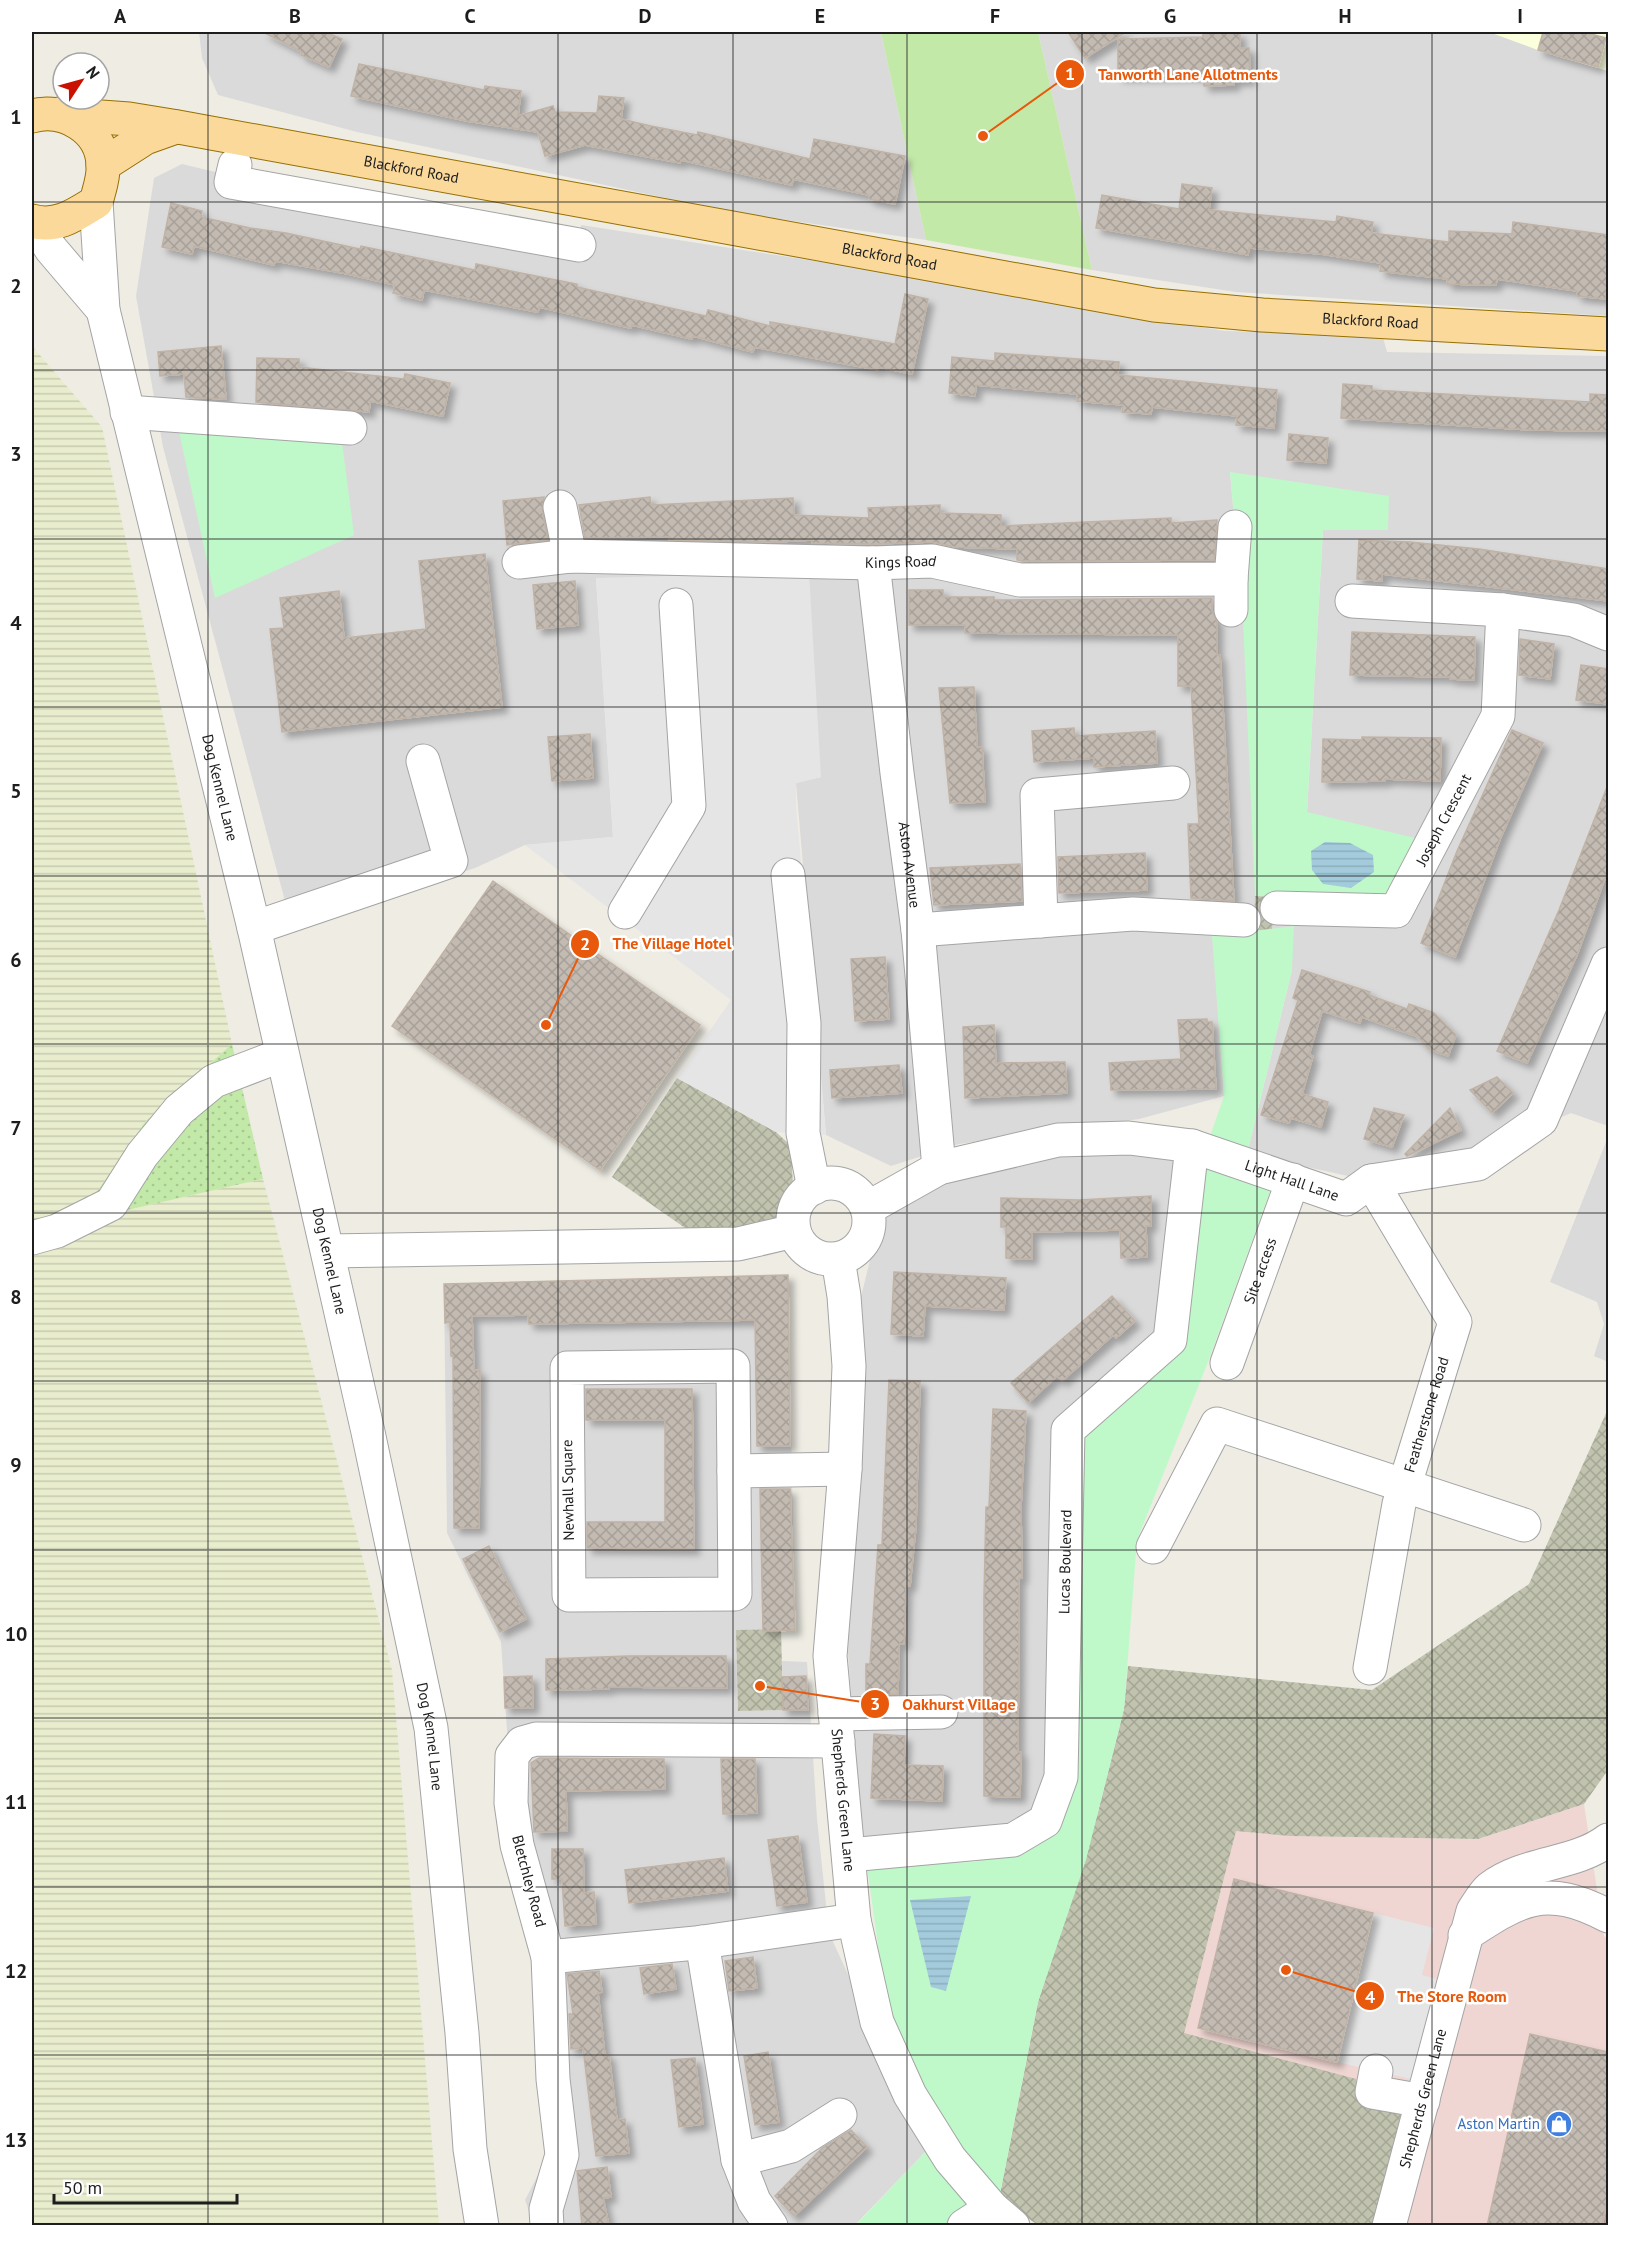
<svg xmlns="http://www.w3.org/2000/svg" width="1640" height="2257" font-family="'PT Sans',sans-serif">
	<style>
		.residential { fill: #dbdada; fill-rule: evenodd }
		.commercial { fill: #efd6d2 }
		.education { fill: #fcffdc }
		.construction { fill: url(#construction-cross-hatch) }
		.farmland { fill: url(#farmland-rules) }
		.grass { fill: url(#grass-dots) }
		.park { fill: #bff9c9 }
		.garden { fill: #c3e9a9 }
		.parking { fill: #e5e5e5 }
		.water { fill: url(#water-rules) }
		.building { fill: url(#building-cross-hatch); stroke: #c0b3a6; stroke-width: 1.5; filter: url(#shadow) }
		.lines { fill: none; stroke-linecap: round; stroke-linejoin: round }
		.minor-casing { stroke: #a4a4a4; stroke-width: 35 }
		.major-casing { stroke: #967000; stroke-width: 35 }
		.minor { stroke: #fff; stroke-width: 33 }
		.major { stroke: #fbd99b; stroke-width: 33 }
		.grid { fill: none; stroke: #1d1d1d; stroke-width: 1.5; stroke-opacity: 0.55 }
		.labels { text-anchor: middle; stroke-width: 5; stroke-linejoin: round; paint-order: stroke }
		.street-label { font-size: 15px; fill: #1d1d1d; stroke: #fff }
		.shop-label { font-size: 15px; fill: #366cbe; stroke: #fff; text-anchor: end }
		.leader { fill: none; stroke: #e8590c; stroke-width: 2 }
		.callout-dot { fill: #e8590c; stroke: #fff; stroke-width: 2 }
		.mark-label { font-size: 18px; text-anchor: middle; font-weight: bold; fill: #fff }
		.callout-label { font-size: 16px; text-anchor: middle; font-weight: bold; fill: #e8590c; stroke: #fff; stroke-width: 5; stroke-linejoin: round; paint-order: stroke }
		.neatline { fill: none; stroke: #1d1d1d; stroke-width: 2 }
		.grid-label { font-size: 20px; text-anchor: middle; font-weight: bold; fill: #1d1d1d }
	</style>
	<defs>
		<pattern id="construction-cross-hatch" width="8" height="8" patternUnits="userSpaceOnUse" patternTransform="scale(1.5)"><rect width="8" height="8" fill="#c1c3af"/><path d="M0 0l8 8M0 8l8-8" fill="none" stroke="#a5a796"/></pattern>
		<pattern id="farmland-rules" width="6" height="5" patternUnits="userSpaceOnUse" patternTransform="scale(1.5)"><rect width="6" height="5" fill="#e9edce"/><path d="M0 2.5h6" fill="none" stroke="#c7cbb0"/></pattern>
		<pattern id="grass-dots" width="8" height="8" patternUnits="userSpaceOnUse" patternTransform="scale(1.5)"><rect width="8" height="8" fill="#c3e9a9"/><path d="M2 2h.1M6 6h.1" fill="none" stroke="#a7c791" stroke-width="1.8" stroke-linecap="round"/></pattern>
		<pattern id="water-rules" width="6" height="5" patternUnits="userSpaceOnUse" patternTransform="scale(1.5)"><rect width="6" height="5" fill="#a3cbdc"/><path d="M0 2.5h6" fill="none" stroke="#8caebc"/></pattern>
		<pattern id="building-cross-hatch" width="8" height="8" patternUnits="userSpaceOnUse" patternTransform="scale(1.5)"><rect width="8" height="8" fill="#c3bbb2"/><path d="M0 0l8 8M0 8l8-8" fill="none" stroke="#a7a099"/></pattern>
		<filter id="shadow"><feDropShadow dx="5.5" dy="5.5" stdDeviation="3" flood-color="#0004"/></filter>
	</defs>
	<rect width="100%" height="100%" fill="#eeece3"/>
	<path class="residential" d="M199 32H881L926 240 731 212 357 132 218 95 202 58Z
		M1038 32H1489L1538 50 1608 71V316L1236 292 1092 270Z
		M182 164 579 259 581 225 925 278 1094 310 1225 331 1382 334 1387 352 1608 356V1126L1571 1113 1469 1157 1371 1181 1247 1154 1292 970 1213 936 1224 1096 1139 1119 959 1144 891 1166 826 1135 796 783 821 777 596 578 613 837 525 845 475 868 292 927 163 447 136 296 154 178ZM1230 472 1387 530H1323L1307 813 1243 619Z
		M1608 1137V1362L1594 1356 1604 1324 1597 1302 1550 1282Z
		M1060 1152 1177 1156 1157 1334 1047 1772 1032 1812 1000 1830 862 1842 848 1653 858 1472 861 1297 881 1215 941 1184Z
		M788 1275 795 1630H736L738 1711 783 1710 782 1661 807 1662 817 1819 829 1933 928 2149 855 2225H534L525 2200 549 2154 542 2001 518 1892 501 1642 447 1533 444 1284Z"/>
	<path class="commercial" d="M1584 1804 1604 1936 1608 1940V2225L1038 2226 1097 1816 1290 1836 1478 1839Z"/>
	<path class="education" d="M1489 32H1608V71L1538 50Z"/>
	<path class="construction" d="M1255 896 1275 897 1272 929 1254 931Z
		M677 1078 776 1132 791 1146 793 1187 777 1222 729 1229 688 1230 612 1177Z
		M1608 1409V1770L1584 1804 1478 1839 1290 1836 1236 1831 1184 2033 1356 2079 1358 2103 1402 2110 1373 2225H1038L999 2199 1038 2002 1097 1816 1124 1709 1128 1666 1372 1690 1529 1584Z
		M781 1629 783 1710 738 1711 736 1630Z"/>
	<path class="farmland" d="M32 346 102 427 232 1044 145 1122 123 1211 263 1179 392 1670 439 2225H32Z"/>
	<path class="grass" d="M232 1044 263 1179 123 1211 94 1196 145 1122Z"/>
	<path class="park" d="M178 427 342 442 354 535 215 598Z
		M1230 472 1389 496 1388 530H1323L1307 812 1415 838 1391 900 1255 896 1243 619Z
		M1294 926 1292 970 1247 1154 1208 1142 1224 1096 1212 936Z
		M1199 1162 1272 1186 1208 1362 1137 1540 1124 1709 1086 1860 1038 2002 999 2199 915 2082 887 2010 867 1866 975 1862 1014 1850 1070 1789 1082 1433 1178 1344Z
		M928 2149 976 2205 946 2225 855 2226Z"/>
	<path class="garden" d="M881 32H1038L1092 270 926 240Z"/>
	<path class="parking" d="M809 572 821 777 796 783V807L826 1135 776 1132 677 1078 731 1000 525 845 613 837 596 578Z
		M1373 1913 1434 1928 1422 1975 1437 1979 1411 2079 1337 2062Z"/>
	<path class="water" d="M1325 842 1350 843 1373 855 1374 872 1351 888 1323 884 1312 870 1311 851Z
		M971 1896 946 1991 931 1987 910 1900Z"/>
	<path class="building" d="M263 32H325L342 39 329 67 301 55 302 52Z
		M1068 32H1126L1085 58Z
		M1543 32H1584L1606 38 1598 67 1538 50Z
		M1203 33H1240V48H1249L1250 80H1234V85L1204 86 1203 75 1118 76V39L1203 37Z
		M359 64 484 90 485 86 521 91 518 116 553 106 555 112 597 113 599 96 624 98 621 119 651 126 697 135 698 132 810 159 814 139 905 156 895 204 869 199V195L793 179 792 185 681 160 680 163 585 145 545 156 538 132 467 121 351 96Z
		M1182 184 1212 188 1209 210 1336 222 1337 216 1373 222 1371 233 1449 242V231L1512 234 1513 222 1608 235 1606 299 1577 296V291L1497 279 1496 285 1447 284 1448 279 1380 271 1381 263 1321 254 1249 248 1248 255 1096 228 1102 195 1179 209Z
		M171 203 202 211 201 217 250 228 286 233 360 249 361 246 475 270 476 264 577 284V287L706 316 708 310 770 326V322L895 344 905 294 928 299 912 374 879 367 878 370 754 347 753 352 693 336 692 339 632 325 631 328 539 307 538 312 424 290 422 300 393 293 395 285 348 274 275 261 274 265 194 246 192 254 162 247Z
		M221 346 226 399 186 397 184 374 160 376 158 352Z
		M995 353 1119 362 1118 375 1277 390 1274 428 1236 425 1237 416 1152 407 1151 414 1122 412 1123 405 1077 401V394L976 385 975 396 949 393 952 357 995 361Z
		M257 358 299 359V367L404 379 405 374 450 383 443 416 370 401 369 412 256 402Z
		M1343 384 1372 386V390L1590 402V394L1608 395V431L1532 430 1341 418Z
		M1289 434 1328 438 1326 463 1287 460Z
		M544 497 542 510 548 540 507 545 503 501Z
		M650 497 651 505 793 498 794 515 869 518 868 508 940 505V513L1001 515V526L1171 518V523L1217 520V523L1214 560 1022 561 1017 560V549L955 547 932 542 873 544 812 543V540L775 542 669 540V537L585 538 579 505Z
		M1359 540 1410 542 1479 549 1608 569V601L1382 574V581L1357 579Z
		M485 554 502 707 282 732 270 629 284 628 280 598 339 591 344 638 426 629 419 561Z
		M575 581 578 625 537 629 533 585Z
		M909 590H943V597H994V600L1212 598V611L1217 622V655H1220L1234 901 1191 898 1188 824H1199L1191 686H1178V635L965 633V625H909Z
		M1352 632 1475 637 1474 680 1450 679V677L1350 675Z
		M1520 639 1554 644 1550 679 1519 675Z
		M1581 665 1608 669V704L1576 700Z
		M974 687 977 747H982L985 802 950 803 939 688Z
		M1074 728 1075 736 1155 731 1157 763 1094 767V758L1034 762 1032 731Z
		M1512 730 1543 743 1501 837 1455 957 1421 943 1457 851Z
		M590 734 593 778 552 781 548 737Z
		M1362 737 1441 738 1440 781 1385 779V781L1322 782 1323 739 1362 740Z
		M1607 787 1608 870 1577 955 1527 1063 1497 1051 1559 910Z
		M1145 853 1147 890 1059 893 1058 857Z
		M1020 864 1022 901 934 905 930 868Z
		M493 881 700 1025 600 1170 392 1026Z
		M885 957 889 1019 855 1021 851 959Z
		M1302 970 1370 992 1369 995 1407 1009 1409 1004 1434 1013 1456 1035 1448 1056 1429 1049 1411 1030 1413 1035 1362 1017 1360 1023 1322 1011 1309 1055 1313 1056 1302 1094 1328 1102 1321 1127 1291 1118 1289 1123 1261 1115 1298 1000 1293 998Z
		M1207 1019V1022H1212L1216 1089 1111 1090 1109 1063 1181 1059 1178 1020Z
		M994 1025 996 1063 1065 1062 1067 1093 965 1098 963 1027Z
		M899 1065 902 1093 832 1098 830 1070Z
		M1497 1077 1513 1093 1492 1113 1470 1090Z
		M1374 1108 1404 1115 1392 1147 1364 1139Z
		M1450 1108 1461 1130 1407 1156 1405 1154Z
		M1151 1196V1226H1146L1147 1257 1121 1258 1120 1230 1032 1232V1259L1006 1258V1227H1001V1198L1079 1200Z
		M894 1272 1006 1278 1004 1310 925 1306 923 1336 891 1334Z
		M788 1275 790 1446H757L755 1320 529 1324 528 1315 472 1316 474 1370 480 1371 479 1528H454L453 1356H451L450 1322 445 1323 444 1284Z
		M1112 1296 1135 1321 1116 1338 1113 1335 1062 1381 1057 1376 1028 1403 1011 1383Z
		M889 1380 920 1381 916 1526 910 1586H906L904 1644H899L898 1694 866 1695V1664H870L878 1545H882Z
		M586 1389H692L694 1549 587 1548V1522H665V1420H586Z
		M993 1409 1026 1411 1021 1507 1022 1578H1019L1018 1752H1021L1020 1797 984 1796V1596L986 1507H989Z
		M760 1489H790L795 1630 763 1631Z
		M489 1546 526 1619 500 1632 463 1559Z
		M628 1656H726L727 1688 609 1687V1689L546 1690V1659Z
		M532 1676 533 1708H505L504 1677Z
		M806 1676 808 1710H783L782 1677Z
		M874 1734 905 1736 904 1765 943 1766 942 1801 871 1798Z
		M539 1758 664 1759 665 1789 566 1791 567 1831 534 1832 531 1763Z
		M721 1759H755L757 1813 723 1814Z
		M798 1836 807 1902 777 1906 768 1840Z
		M552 1849H583L584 1893 594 1892 596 1924 565 1926 562 1879H552Z
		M724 1858 728 1891 629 1903 625 1870Z
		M1234 1879 1373 1913 1337 2062 1198 2028Z
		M753 1957 757 1988 729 1991 725 1961Z
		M672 1964 676 1989 644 1994 640 1968Z
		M599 1971 602 1992 598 1993 605 2056 609 2055 617 2120 625 2119 629 2153 596 2156 583 2048 571 2049 569 2014H573L567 1974Z
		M1530 2034 1608 2052V2195L1602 2226H1487Z
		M768 2052 779 2122 755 2125 744 2056Z
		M695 2058 703 2124 679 2127 671 2060Z
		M851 2130 867 2147 794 2216 775 2196 822 2148Z
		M607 2167 611 2197 603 2198 609 2226H582L577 2171Z"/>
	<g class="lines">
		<defs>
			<g id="minor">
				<path d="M235 165 231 182 579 245"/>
				<path id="s1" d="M96 202 103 310 254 928 368 1432 431 1728 462 2033 470 2149 482 2226"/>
				<path d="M34 222 51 249 103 310"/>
				<path d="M127 412 350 428"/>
				<path d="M560 507 570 556"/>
				<path id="s2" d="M519 562 570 556 873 563 932 561 1020 580 1231 579 1235 527"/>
				<path id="s3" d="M873 563 897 773 918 930 939 1168"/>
				<path d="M1231 579V610"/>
				<path d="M1352 601 1503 610 1574 620 1608 634"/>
				<path d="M788 875 804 1023 803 1133 814 1188"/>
				<path id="s4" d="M1277 908 1396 911 1498 716 1503 610"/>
				<path d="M625 912 689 806 676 605"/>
				<path d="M1041 921 1037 795 1173 783"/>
				<path d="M254 928 451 861 423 761"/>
				<path d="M918 930 1133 914 1244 920"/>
				<circle cx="831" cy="1221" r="38"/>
				<path id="s5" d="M868 1208 939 1168 1058 1140 1129 1138 1192 1146 1346 1199 1371 1181 1478 1164 1541 1120 1608 964"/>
				<path d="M32 1238 57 1231 111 1204 142 1155 179 1110 214 1081 282 1055"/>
				<path d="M328 1251 738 1244 794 1231"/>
				<path id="s6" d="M838 1259 844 1296 849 1366 845 1469 830 1656 854 1920 877 2022 910 2095 950 2159 992 2208 1013 2226"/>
				<path id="s7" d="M1227 1363 1293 1180"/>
				<path d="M733 1366 735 1594 569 1595 567 1368Z"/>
				<path d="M734 1471 845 1469"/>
				<path d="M1153 1547 1217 1424 1524 1525"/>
				<path id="s8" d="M1370 1668 1399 1504 1455 1322 1371 1181"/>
				<path d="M835 1714 941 1712"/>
				<path id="s9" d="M849 1855 1013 1840 1045 1821 1061 1777 1068 1430 1170 1340 1192 1146"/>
				<path d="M1465 1935C1520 1899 1545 1883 1608 1916"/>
				<path d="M702 1942 738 2160 754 2201 771 2226"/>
				<path d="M548 1957 696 1943 854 1920"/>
				<path d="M1376 2071 1372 2092 1423 2101"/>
				<path d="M738 2160 791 2146 840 2115"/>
				<path d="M547 2226 546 2209 562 2155 553 2079 548 1957 517 1845 511 1803 512 1756 522 1743 536 1739 838 1741"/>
				<path d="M964 2226 992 2208"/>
				<path id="s10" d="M1389 2226 1473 1911C1478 1904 1483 1894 1490 1888 1525 1861 1574 1866 1608 1840"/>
			</g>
			<g id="major">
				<path id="s11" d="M59 114 129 119 178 127 1154 305 1262 315 1608 334"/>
				<path d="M32 116C64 107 102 129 103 165 104 178 99 190 96 202 75 215 57 228 32 221"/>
				<path d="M103 165 145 138 176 127"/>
			</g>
		</defs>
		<use href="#minor" class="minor-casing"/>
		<use href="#major" class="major-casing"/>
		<use href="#minor" class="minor"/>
		<use href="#major" class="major"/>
	</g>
	<path class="grid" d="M208 32V2226M383 32V2226M558 32V2226M733 32V2226M907 32V2226M1082 32V2226M1257 32V2226M1432 32V2226M32 202H1608M32 370H1608M32 539H1608M32 707H1608M32 876H1608M32 1044H1608M32 1213H1608M32 1381H1608M32 1550H1608M32 1718H1608M32 1887H1608M32 2055H1608"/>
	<defs>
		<symbol id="shop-disc" viewBox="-11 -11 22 22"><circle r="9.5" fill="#3f7fe0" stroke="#fff"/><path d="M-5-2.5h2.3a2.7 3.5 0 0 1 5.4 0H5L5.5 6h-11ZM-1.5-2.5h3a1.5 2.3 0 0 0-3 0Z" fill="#fff"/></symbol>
	</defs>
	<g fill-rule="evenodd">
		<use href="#shop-disc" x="1544" y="2109" width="30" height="30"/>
	</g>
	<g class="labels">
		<g class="street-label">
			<text dy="5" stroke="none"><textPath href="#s11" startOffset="357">Blackford Road</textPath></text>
			<text dy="5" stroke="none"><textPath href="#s11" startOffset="843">Blackford Road</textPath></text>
			<text dy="5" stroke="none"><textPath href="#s11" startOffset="1329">Blackford Road</textPath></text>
			<text dy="5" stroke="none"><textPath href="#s2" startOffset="382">Kings Road</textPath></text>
			<text dy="5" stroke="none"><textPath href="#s1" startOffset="600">Dog Kennel Lane</textPath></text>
			<text dy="5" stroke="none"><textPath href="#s4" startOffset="222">Joseph Crescent</textPath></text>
			<text dy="5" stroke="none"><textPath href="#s3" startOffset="304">Aston Avenue</textPath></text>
			<text dy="5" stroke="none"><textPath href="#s5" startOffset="444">Light Hall Lane</textPath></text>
			<text dy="5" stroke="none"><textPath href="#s1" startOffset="1086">Dog Kennel Lane</textPath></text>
			<text dy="5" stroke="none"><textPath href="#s7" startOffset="98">Site access</textPath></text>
			<text dy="5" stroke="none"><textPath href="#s8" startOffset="260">Featherstone Road</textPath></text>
			<text transform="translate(568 1490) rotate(-91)" y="5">Newhall Square</text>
			<text dy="5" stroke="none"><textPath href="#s9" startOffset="464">Lucas Boulevard</textPath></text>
			<text dy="5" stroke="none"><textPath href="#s1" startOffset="1572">Dog Kennel Lane</textPath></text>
			<text dy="5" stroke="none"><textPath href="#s6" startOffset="543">Shepherds Green Lane</textPath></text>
			<text transform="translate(529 1881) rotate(75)" y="5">Bletchley Road</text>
			<text dy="5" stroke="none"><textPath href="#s10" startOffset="132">Shepherds Green Lane</textPath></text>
		</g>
		<g class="shop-label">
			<text x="1540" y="2129">Aston Martin</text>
		</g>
	</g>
	<path class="leader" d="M983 136L1070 74M546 1025L585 944M760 1686L875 1704M1286 1970L1370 1996"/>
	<g class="callout-dot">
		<circle cx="983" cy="136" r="6"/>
		<circle cx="546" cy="1025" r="6"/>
		<circle cx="760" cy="1686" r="6"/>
		<circle cx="1286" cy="1970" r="6"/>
		<circle cx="1070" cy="74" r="15"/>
		<circle cx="585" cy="944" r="15"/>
		<circle cx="875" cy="1704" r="15"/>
		<circle cx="1370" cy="1996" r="15"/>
	</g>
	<g class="mark-label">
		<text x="1070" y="80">1</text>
		<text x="585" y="950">2</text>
		<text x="875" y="1710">3</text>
		<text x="1370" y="2003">4</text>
	</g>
	<g class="callout-label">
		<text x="1188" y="80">Tanworth Lane Allotments</text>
		<text x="672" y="949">The Village Hotel</text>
		<text x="959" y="1710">Oakhurst Village</text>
		<text x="1452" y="2002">The Store Room</text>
	</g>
	<rect width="1640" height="2257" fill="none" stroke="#ffffff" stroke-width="66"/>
	<g transform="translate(81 81) rotate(54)"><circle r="28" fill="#ffffff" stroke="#a5a5a5" stroke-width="1.5"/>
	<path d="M0-4.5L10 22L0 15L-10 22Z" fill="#ca1001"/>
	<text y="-9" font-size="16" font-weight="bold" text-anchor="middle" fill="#1d1d1d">N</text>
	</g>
	<path d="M54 2194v9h183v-9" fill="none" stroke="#1d1d1d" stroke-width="3"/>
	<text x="63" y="2194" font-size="18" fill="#1d1d1d" stroke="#ffffff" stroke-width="4.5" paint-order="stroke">50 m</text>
	<rect x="33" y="33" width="1574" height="2191" class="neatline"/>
	<g class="grid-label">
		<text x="120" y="23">A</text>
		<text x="295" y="23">B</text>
		<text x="470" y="23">C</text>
		<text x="645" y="23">D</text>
		<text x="820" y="23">E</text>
		<text x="995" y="23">F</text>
		<text x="1170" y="23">G</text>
		<text x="1345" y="23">H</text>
		<text x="1520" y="23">I</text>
		<text x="16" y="124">1</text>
		<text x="16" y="293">2</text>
		<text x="16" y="461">3</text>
		<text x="16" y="630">4</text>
		<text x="16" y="798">5</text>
		<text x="16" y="967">6</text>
		<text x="16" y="1135">7</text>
		<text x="16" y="1304">8</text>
		<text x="16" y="1472">9</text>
		<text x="16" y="1641">10</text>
		<text x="16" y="1809">11</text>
		<text x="16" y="1978">12</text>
		<text x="16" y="2147">13</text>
	</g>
</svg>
